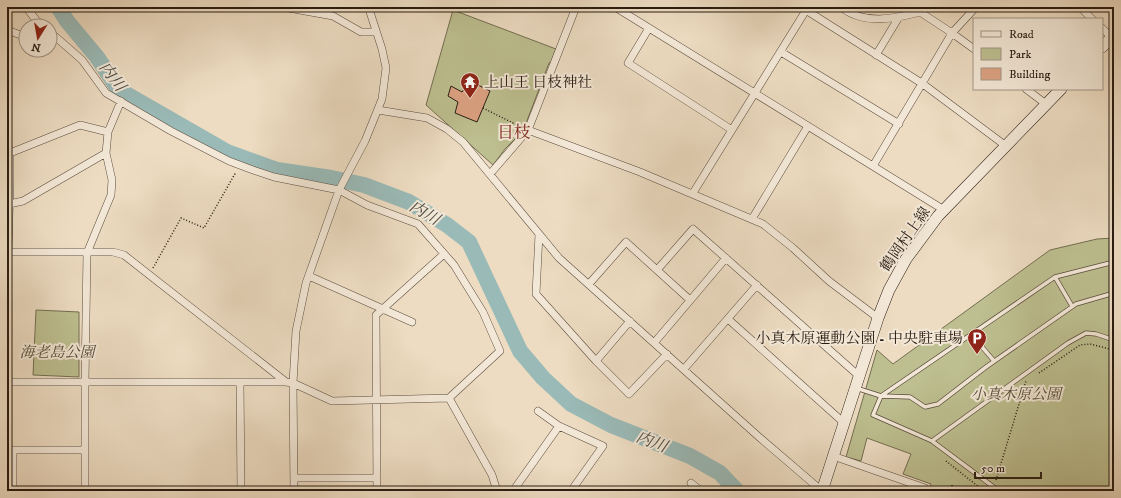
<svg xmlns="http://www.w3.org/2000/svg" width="1121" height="498" font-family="'IM FELL DW Pica','Noto Serif JP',serif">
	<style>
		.green { fill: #bdbf90; stroke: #736e51 }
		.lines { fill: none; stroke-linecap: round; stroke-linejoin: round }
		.river { stroke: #9abab7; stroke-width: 16 }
		.building { fill: #dca282; stroke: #291c12 }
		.service-casing { stroke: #5a4c3e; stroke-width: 5 }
		.minor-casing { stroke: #5a4c3e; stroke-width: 8 }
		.secondary-casing { stroke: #291c12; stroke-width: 12 }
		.path { stroke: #291c12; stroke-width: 1.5; stroke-dasharray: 1 2; stroke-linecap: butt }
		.service { stroke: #f3e8d7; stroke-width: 3.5 }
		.minor { stroke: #f3e8d7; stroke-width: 7 }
		.secondary { stroke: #f3e8d7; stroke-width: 11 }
		.labels { text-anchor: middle; stroke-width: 4; stroke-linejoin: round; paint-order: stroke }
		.poi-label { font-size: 15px; fill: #291c12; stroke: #f3e8d7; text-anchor: start }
		.street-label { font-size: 15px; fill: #291c12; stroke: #f3e8d7 }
		.park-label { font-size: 15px; font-style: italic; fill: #554d38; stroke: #f3e8d7 }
		.water-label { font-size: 16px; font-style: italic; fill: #4b4b44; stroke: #f3e8d7 }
		.quarter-label { font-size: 17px; fill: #7a1f14; stroke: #f3e8d7 }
	</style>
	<rect width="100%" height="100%" fill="#eddcc2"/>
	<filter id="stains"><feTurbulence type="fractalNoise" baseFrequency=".005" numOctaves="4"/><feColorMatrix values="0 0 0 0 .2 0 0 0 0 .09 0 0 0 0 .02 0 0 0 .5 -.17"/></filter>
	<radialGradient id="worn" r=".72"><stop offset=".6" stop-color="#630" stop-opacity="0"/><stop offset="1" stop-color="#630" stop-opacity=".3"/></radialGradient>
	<path class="green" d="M453 10 556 49 551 62 549 63 523 131 505 149 493 165 426 105Z
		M1114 238V491H929L931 484 903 474 911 454 867 438 861 461 846 457 877 350 893 364 1050 250 1097 239Z
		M36 310 79 312V377L33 375Z"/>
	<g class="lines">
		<path class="river" d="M58 7 67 21 97 57 119 90 227 152 277 170 331 178 364 185 409 202 447 225 469 242 520 351 543 378 571 404 611 425 690 456 720 473 737 491"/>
	</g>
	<path class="building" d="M470 81 490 91 477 122 455 113 458 102 448 96 451 86 462 92Z
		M952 485 958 491H952L949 488Z"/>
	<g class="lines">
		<defs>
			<path id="service" d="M1055 277 1072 306
				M971 334 994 361
				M856 388 881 396 873 415 932 441 999 491
				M881 396 1055 277 1114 262
				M882 396 910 397 925 407 938 404 986 367 1076 304 1114 293
				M932 441 1068 343 1086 333 1096 334 1114 340"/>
			<path id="minor" d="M26 7 36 20 43 26
				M283 7 333 16 361 32H376
				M615 7 944 210
				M801 7 923 84 1006 146
				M841 7C863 25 894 19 920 12L952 33 974 49
				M1080 7 1092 19
				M649 28 628 63 732 130
				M1102 28 1111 37
				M7 30 26 37
				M781 52 899 124
				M876 55 899 17
				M1026 89 1046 104
				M378 110 427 118 447 129 463 142 559 258 759 437 822 491
				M528 130 640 172 763 224 793 248 829 281 878 318
				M873 166 952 33 976 7
				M490 174 528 130 576 7
				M7 182H10L8 252
				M10 182V153L80 125 108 132
				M693 193 808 7
				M9 204 23 201 106 153
				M752 219 808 126
				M539 234 536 294 596 361 629 394 667 354
				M7 252H113L124 255 286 382
				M657 270 693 229 859 376
				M309 276 412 322
				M589 284 626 242 690 300
				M728 319 843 422
				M654 343 726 258
				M596 361 630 321
				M684 369 757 285
				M7 382H286L293 383 332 401 449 398 500 351 483 312 454 265 418 224 367 205 339 190 274 177 253 170 229 161 171 131 106 93 82 60 50 32
				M240 382 241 491
				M449 398 492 475 497 491
				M538 411 559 426 603 446 571 491
				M7 450H85
				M833 456 925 488 924 491
				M294 478H376
				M691 483 701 491
				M13 491V450
				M85 491V382L87 253 111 195 112 180 106 153 108 132 121 101
				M294 491 293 383 296 331 306 283 339 190 365 141 382 99 386 68 382 49 370 12 369 7
				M377 491 376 315 444 254
				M513 491 559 426"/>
			<path id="secondary" d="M1102 47 1114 35
				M822 491 878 318 889 290 906 259 938 216 1061 89"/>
		</defs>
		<use href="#service" class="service-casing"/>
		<use href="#minor" class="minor-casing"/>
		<use href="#secondary" class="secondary-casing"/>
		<path class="path" d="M483 108 521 127
			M153 268 181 218 204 228 236 172
			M1039 373 1080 345 1090 344 1114 350
			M946 461 984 491
			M996 480 1026 381"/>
		<use href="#service" class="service"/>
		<use href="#minor" class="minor"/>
		<use href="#secondary" class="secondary"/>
	</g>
	<defs>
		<symbol id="temple-pin" viewBox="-11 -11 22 30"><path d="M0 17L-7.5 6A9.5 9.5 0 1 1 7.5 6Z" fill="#8f2418" stroke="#f3e8d7"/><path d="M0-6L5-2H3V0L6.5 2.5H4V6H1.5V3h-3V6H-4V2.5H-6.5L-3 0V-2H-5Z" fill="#fff"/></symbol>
		<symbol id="parking-pin" viewBox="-11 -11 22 30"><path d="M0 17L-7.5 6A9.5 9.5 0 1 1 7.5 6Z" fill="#8f2418" stroke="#f3e8d7"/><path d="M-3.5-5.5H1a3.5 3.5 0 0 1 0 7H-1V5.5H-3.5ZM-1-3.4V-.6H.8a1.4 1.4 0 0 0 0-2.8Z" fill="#fff"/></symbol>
	</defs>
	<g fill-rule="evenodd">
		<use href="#temple-pin" x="459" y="71" width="22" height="30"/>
		<use href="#parking-pin" x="966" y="327" width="22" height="30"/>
	</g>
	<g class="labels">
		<g class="poi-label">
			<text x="484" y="87">上山王 日枝神社</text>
			<text x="963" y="343" text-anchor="end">小真木原運動公園 - 中央駐車場</text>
		</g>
		<g class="street-label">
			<text transform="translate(905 239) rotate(-55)" y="5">鶴岡村上線</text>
		</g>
		<g class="park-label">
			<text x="57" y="357">海老島公園</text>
			<text x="1016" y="399">小真木原公園</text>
		</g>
		<g class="water-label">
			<text transform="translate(113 76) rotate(52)" y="6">内川</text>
			<text transform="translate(425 212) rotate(30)" y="6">内川</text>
			<text transform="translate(652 441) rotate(21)" y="6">内川</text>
		</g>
		<g class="quarter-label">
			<text x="514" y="138">日枝</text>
		</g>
	</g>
	<rect width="1121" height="498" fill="none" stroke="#eddcc2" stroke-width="24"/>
	<rect x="8" y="8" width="1105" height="482" fill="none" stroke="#291c12" stroke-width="2"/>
	<rect x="12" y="12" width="1097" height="474" fill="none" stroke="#291c12"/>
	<rect x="973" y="18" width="130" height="72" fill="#f3e8d7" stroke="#a29688"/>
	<rect x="981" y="31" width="20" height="6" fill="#f3e8d7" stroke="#a29688"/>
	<text x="1009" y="38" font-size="12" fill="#291c12">Road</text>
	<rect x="981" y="48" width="20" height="12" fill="#bdbf90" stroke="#a29688"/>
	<text x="1009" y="58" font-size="12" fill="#291c12">Park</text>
	<rect x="981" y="68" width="20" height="12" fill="#dca282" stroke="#a29688"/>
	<text x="1009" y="78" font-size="12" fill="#291c12">Building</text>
	<g transform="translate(38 38) rotate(191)"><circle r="19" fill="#f3e8d7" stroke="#a29688"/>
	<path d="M0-3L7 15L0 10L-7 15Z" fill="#8f2418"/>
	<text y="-6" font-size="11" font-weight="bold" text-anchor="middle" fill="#291c12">N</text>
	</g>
	<path d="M975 472v6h66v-6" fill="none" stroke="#291c12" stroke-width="2"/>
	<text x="981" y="472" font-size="12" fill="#291c12" stroke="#f3e8d7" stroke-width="3" paint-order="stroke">50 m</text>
	<rect width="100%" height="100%" filter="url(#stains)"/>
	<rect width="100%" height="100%" fill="url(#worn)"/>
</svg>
